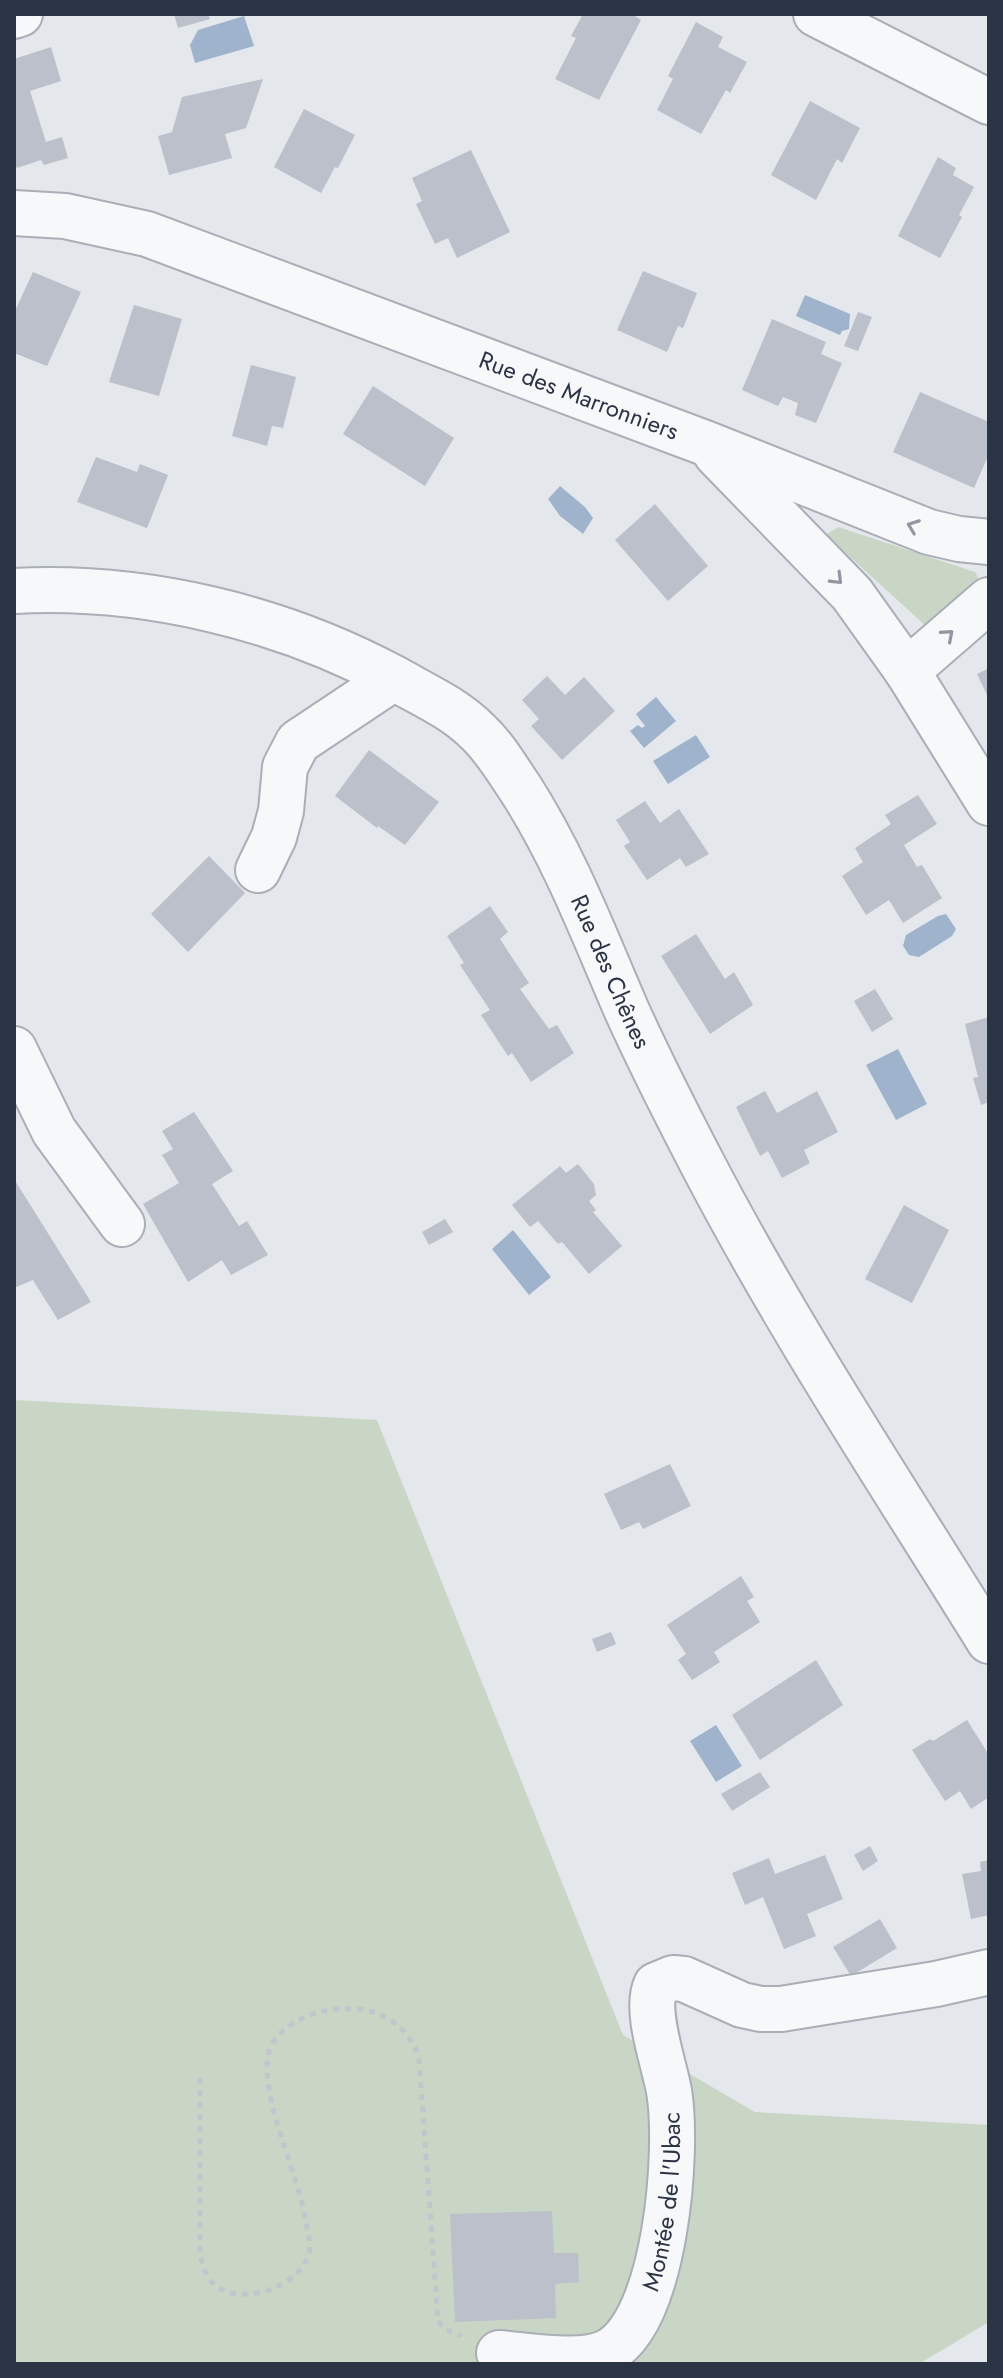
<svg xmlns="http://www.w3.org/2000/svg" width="1003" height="2378" font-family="Jost,sans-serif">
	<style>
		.green { fill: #c9d6c5 }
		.water { fill: #9fb4cc }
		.building { fill: #bbc0ca }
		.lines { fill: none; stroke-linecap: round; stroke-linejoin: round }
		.minor-casing { stroke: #a9aeb7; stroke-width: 48 }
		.path { stroke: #c2c5cb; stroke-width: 5; stroke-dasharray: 6 6; stroke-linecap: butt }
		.minor { stroke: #f7f8fa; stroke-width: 44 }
		.oneway { stroke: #9196a0 }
		.labels { text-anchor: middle; stroke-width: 8; stroke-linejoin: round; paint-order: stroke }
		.street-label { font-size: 24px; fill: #2b3445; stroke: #f4f6f9 }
	</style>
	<rect width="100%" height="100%" fill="#e4e7ec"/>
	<path class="green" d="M838 527 975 572 981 582 927 627 826 535Z
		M14 1400 377 1420 623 2035 755 2112 989 2125V2322L919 2364H14Z"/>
	<path class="water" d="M244 16 254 46 195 63 190 45 198 30Z
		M805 295 850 314 849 329 842 331 840 335 796 316Z
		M560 486 585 507 593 518 583 534 560 516 548 499Z
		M656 697 676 721 644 748 630 731 638 725 642 728 645 726 636 714Z
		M696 735 710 757 668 784 653 761Z
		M946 914 956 929 952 936 919 957 909 955 903 946 906 935 938 916Z
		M898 1049 927 1104 896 1120 866 1065Z
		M513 1230 551 1277 529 1295 492 1249Z
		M716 1725 742 1766 716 1782 690 1741Z"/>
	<path class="building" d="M174 14H208L210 19 178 28Z
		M583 14H632L641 20 599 100 555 79 576 38 571 36Z
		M696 22 723 37 718 47 747 62 730 93 726 90 701 134 657 110 673 79 668 76Z
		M51 47 61 81 30 91 46 142 62 137 68 158 44 165 41 160 17 168 14 161V59Z
		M263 79 246 128 225 134 232 158 169 175 158 136 172 132 182 97Z
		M810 101 860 128 842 163 837 159 816 200 771 175Z
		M304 109 355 135 338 168 335 167 321 193 274 167Z
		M471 150 510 232 457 258 448 238 435 244 416 204 422 201 412 178Z
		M938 157 956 168 953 175 974 187 959 215 962 217 940 258 898 236Z
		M643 271 697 293 683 328 678 326 667 352 617 330Z
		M33 272 81 292 47 366 14 353V313Z
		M134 305 182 319 159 396 109 382Z
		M858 312 872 317 858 351 844 346Z
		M772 319 826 342 821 354 842 363 816 423 795 415 798 403 783 397 778 406 742 390Z
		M251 365 296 377 283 428 272 426 267 446 232 436Z
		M373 386 454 438 425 486 343 434Z
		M920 392 989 422V454L974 488 893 452Z
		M96 457 137 472 140 464 168 475 147 528 77 502Z
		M655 504 708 566 668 601 615 540Z
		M989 668V699L977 674Z
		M547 676 565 695 584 677 615 711 562 760 531 726 539 719 522 700Z
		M369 750 439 802 405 845 378 826 377 828 335 796Z
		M918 795 937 824 904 845 917 867 922 865 942 898 903 923 889 900 866 915 842 876 863 862 855 848 891 824 885 815Z
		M645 801 660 823 679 809 709 854 686 867 680 858 647 880 624 846 630 842 616 820Z
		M209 856 245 893 188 952 151 914Z
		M490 906 508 932 500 939 529 983 520 989 549 1029 557 1025 574 1053 531 1082 512 1053 508 1056 481 1015 490 1010 460 965 464 963 447 936Z
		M696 934 725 979 734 972 753 1005 710 1034 661 956Z
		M875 989 893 1019 872 1032 854 1001Z
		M989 1017V1102L981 1105 973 1078 978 1077 965 1024Z
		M765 1091 777 1113 817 1091 838 1132 804 1150 810 1163 782 1178 768 1151 760 1156 736 1107Z
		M194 1112 233 1171 212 1184 239 1226 247 1221 268 1255 231 1275 222 1260 188 1282 143 1204 179 1183 162 1155 173 1149 162 1131Z
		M578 1164 594 1184 596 1195 589 1201 596 1210 593 1212 622 1246 589 1274 562 1242 558 1244 538 1221 530 1227 512 1205 560 1166 566 1173Z
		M14 1179 91 1302 58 1320 33 1280 14 1288Z
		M904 1205 949 1230 912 1303 865 1279Z
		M445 1219 453 1232 429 1245 422 1232Z
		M670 1464 691 1506 643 1529 639 1522 621 1530 604 1494Z
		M741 1576 754 1597 747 1601 760 1622 714 1652 720 1662 692 1680 678 1660 686 1654 667 1625Z
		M611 1632 616 1644 597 1652 592 1639Z
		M816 1660 843 1705 760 1760 732 1715Z
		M967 1720 989 1755V1797L971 1809 960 1791 945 1801 912 1750 930 1739 933 1741Z
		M760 1772 770 1787 732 1811 721 1794Z
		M870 1846 878 1861 863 1871 854 1855Z
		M825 1855 843 1899 807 1914 816 1936 784 1949 763 1897 745 1905 732 1873 769 1858 775 1874Z
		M989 1860V1915L971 1919 962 1874 981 1871 980 1862Z
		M880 1919 897 1948 851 1976 833 1947Z
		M552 2211 554 2253H578L579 2282 555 2284 556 2318 455 2322 450 2214Z"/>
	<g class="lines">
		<defs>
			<g id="minor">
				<path d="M816 14 989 102"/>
				<path d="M14 16 20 14"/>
				<path id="s1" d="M14 213 65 216 147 234 705 443 929 532 959 539 989 542"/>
				<path d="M716 454 852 594 907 671 989 803"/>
				<path id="s2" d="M14 591C144 584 280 617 394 678 424 695 454 708 478 732 495 748 507 769 520 788 565 858 594 935 627 1011 650 1062 676 1113 702 1163 788 1328 891 1483 989 1641"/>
				<path d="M907 671 989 600"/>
				<path d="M258 870 274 837 281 811 285 767 298 742 394 678"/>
				<path d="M14 1049 54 1131 122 1224"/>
				<path id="s3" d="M499 2353C528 2355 581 2365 607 2352 666 2323 679 2150 669 2091 664 2063 644 2010 656 1985L673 1978 684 1979 742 2005 761 2009H781L936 1984 989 1972"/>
			</g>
		</defs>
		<use href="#minor" class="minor-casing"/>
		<path class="path" d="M200 2078V2256C203 2265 206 2277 213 2283 240 2310 307 2285 310 2247 310 2239 307 2230 306 2222 299 2176 261 2100 268 2057 270 2042 280 2032 292 2024 312 2011 332 2008 356 2009 386 2011 409 2029 419 2057L438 2321 445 2329 461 2336"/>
		<use href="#minor" class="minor"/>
	</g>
	<defs><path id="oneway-chevron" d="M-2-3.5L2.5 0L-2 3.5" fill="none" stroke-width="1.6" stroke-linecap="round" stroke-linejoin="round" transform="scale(2)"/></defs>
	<g class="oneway">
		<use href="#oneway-chevron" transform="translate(913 526) rotate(-159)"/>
		<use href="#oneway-chevron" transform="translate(837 579) rotate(45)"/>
		<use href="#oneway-chevron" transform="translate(948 635) rotate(-41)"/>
	</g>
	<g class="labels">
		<g class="street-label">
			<text dy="8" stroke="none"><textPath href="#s1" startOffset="596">Rue des Marronniers</textPath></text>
			<text dy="8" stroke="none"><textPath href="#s2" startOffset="770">Rue des Chênes</textPath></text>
			<text dy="8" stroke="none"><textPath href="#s3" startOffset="276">Montée de l'Ubac</textPath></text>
		</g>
	</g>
	<rect width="1003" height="2378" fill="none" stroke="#2b3445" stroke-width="32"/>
</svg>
